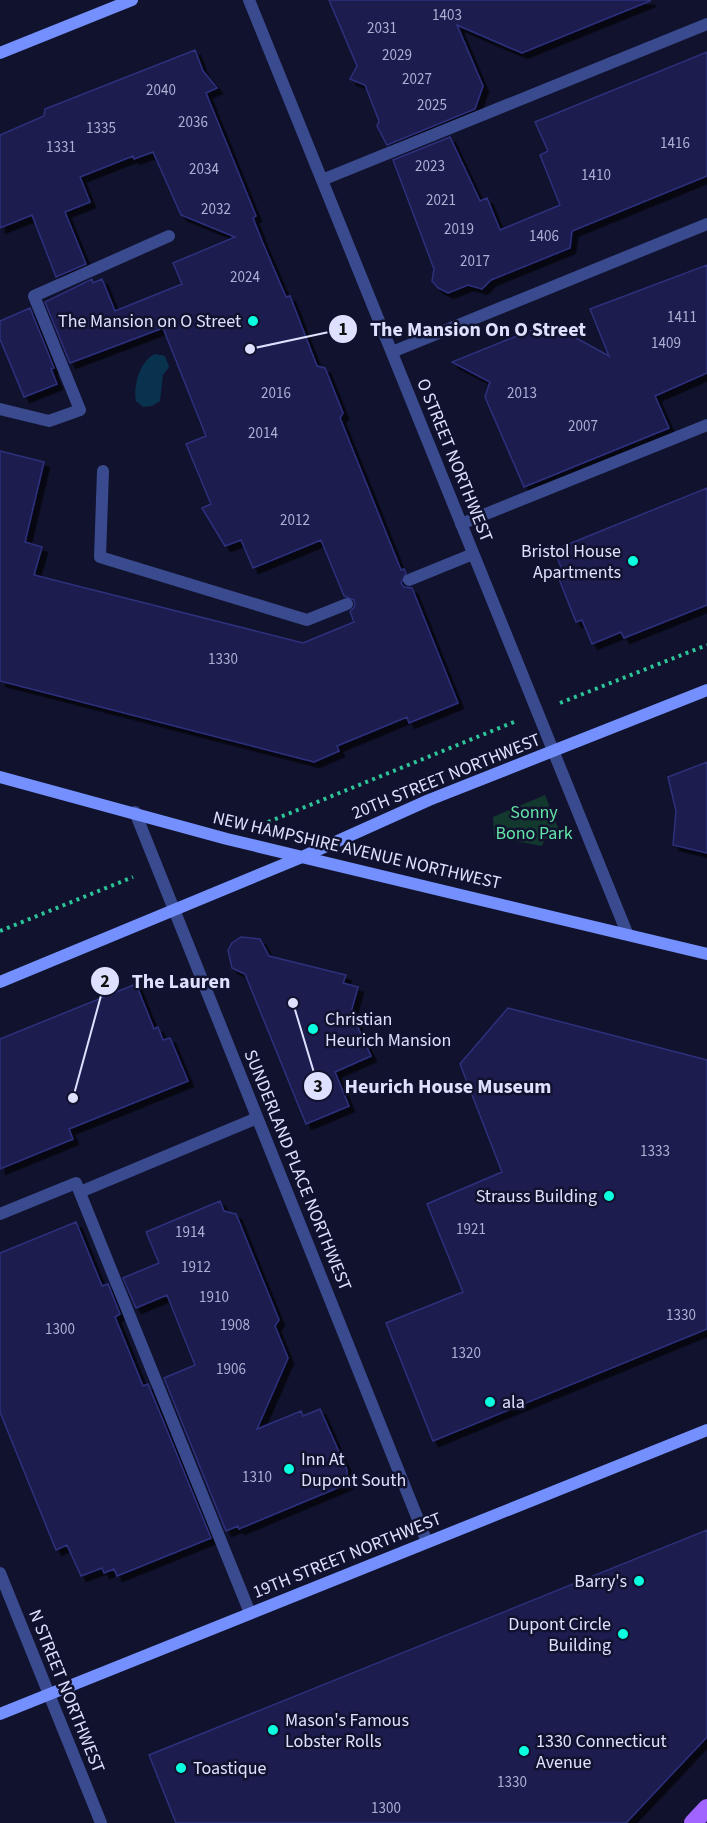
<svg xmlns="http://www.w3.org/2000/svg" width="707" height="1823" font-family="'Source Sans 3',sans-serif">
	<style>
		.green { fill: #13382e }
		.water { fill: #09324e }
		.building { fill: #1c1d4f; stroke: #2d307c; stroke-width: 1.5; filter: url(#shadow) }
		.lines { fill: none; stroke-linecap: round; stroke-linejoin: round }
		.path { stroke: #2cc498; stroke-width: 4; stroke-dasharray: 3 4.5; stroke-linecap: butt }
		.lane { stroke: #3a4a8e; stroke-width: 12 }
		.street { stroke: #3a4a8e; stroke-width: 12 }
		.secondary { stroke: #7490ff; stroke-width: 12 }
		.primary { stroke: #a164ff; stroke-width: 18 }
		.poi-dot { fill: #09ffdf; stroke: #11122d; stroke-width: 2 }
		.labels { text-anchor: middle; stroke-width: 5; stroke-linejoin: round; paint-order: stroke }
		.number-label { font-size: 15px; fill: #adb0d3 }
		.poi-label { font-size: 18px; fill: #dde1ff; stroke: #11122d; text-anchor: start }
		.street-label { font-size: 18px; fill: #dde1ff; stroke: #11122d }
		.park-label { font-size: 18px; fill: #63e5a7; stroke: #11122d }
		.leader { fill: none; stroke: #dde1ff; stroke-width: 2 }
		.callout-dot { fill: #dde1ff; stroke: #11122d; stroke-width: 2 }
		.mark-label { font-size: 18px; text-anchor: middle; font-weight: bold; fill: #111 }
		.callout-label { font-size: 20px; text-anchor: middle; font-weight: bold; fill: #dde1ff; stroke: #11122d; stroke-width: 5; stroke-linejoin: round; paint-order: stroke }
	</style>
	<defs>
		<filter id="shadow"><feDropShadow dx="5.5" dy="5.5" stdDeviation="0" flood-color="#0009"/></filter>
	</defs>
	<rect width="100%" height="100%" fill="#11122d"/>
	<path class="green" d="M545 795 560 833 545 839 542 846 494 837 493 817Z"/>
	<path class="water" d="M155 354 165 356 169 367 163 375 160 401 152 406 143 407 136 401C133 385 140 361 155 354Z"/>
	<path class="building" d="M329 0H650V1L522 53 457 25 483 86 475 109 387 145 377 126 379 121 365 85 350 79 357 66Z
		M195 50 203 71 217 88 206 93 256 216 253 218 262 241 286 297 290 296 317 366 325 368 343 413 340 418 401 570 404 569 406 573 401 583 404 587 412 588 458 703 409 723 407 717 337 746 339 751 314 762 0 681V451L44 462 25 542 42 547 34 575 303 643 354 622 350 612 355 606 354 600 344 596 321 540 253 568 241 540 225 546 202 508 211 504 186 444 206 436 163 328 70 363 45 302 92 279 93 283 102 279 115 311 182 284 173 263 235 237 181 215 153 152 134 159 133 156 80 177 90 202 65 212 86 264 56 277 32 215 0 228V135L44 116 45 109Z
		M707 52V176L572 231 570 248 491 280 482 289 468 285 448 293 438 288 432 281 434 269 393 160 450 137 480 201 487 198 500 230 560 205 540 155 548 151 535 122Z
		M707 265V373L655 396 669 428 524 487 485 397 490 382 452 362 549 323 609 356 590 309Z
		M30 308 54 368 51 369 57 384 24 397 0 339V321Z
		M707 488V605L624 638 621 632 592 644 582 620 576 622 557 574 563 572 554 550Z
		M707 762V853L673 845 676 811 668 777Z
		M241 937 260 939 269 956 346 975 343 983 358 987 351 1012 371 1056 335 1072 349 1106 306 1124 245 974 232 968 228 950 232 943Z
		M136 984 154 1029 158 1027 163 1040 170 1038 188 1081 69 1129 73 1139 0 1169V1039Z
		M508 1008 707 1060V1329L433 1441 386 1323 463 1292 427 1204 502 1172 460 1064Z
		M220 1201 224 1211 236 1214 279 1320 275 1326 288 1358 257 1429 301 1411 303 1416 320 1409 347 1470V1484L239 1529 238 1526 226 1531 164 1378 195 1365 167 1295 136 1308 123 1278 159 1263 146 1232Z
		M76 1222 102 1286 108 1284 120 1314 115 1317 143 1386 148 1384 211 1538 117 1576 114 1569 104 1573 102 1568 81 1576 67 1545 56 1550 0 1412V1253Z
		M707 1530V1737L626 1823H176L149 1755Z"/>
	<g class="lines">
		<path class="path" d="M560 703 707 645
			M268 822 514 722
			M0 931 133 877"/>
		<path class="lane" d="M322 180 707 24
			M0 409 49 421 80 410 34 296 169 236
			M103 471 100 557 307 620 347 604
			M461 524 707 425
			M409 580 473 554
			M80 1192 257 1118
			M0 1214 76 1183 250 1613"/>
		<path class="street" d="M249 0 627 933
			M392 352 707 224
			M135 812 427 1542
			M0 1573 101 1823"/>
		<path class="secondary" d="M0 53 132 0
			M0 777 227 839 707 954
			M0 982 302 857 429 800 707 690
			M0 1714 707 1430"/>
		<path class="primary" d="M693 1823 707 1808"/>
	</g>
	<g class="poi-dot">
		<circle cx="253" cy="321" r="6"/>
		<circle cx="633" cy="561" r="6"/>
		<circle cx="313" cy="1029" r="6"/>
		<circle cx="609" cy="1196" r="6"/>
		<circle cx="490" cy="1402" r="6"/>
		<circle cx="289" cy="1469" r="6"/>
		<circle cx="639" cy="1581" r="6"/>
		<circle cx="623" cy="1634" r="6"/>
		<circle cx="273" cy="1730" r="6"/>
		<circle cx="524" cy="1751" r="6"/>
		<circle cx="181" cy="1768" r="6"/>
	</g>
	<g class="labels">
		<g class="number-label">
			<text x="447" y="20">1403</text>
			<text x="382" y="33">2031</text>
			<text x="397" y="60">2029</text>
			<text x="417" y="84">2027</text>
			<text x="161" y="95">2040</text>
			<text x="432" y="110">2025</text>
			<text x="193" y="127">2036</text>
			<text x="101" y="133">1335</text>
			<text x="675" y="148">1416</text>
			<text x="61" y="152">1331</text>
			<text x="430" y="171">2023</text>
			<text x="204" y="174">2034</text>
			<text x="596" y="180">1410</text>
			<text x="441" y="205">2021</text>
			<text x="216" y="214">2032</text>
			<text x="459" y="234">2019</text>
			<text x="544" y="241">1406</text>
			<text x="475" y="266">2017</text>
			<text x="245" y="282">2024</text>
			<text x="682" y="322">1411</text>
			<text x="666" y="348">1409</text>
			<text x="276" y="398">2016</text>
			<text x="522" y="398">2013</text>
			<text x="583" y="431">2007</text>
			<text x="263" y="438">2014</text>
			<text x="295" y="525">2012</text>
			<text x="223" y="664">1330</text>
			<text x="655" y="1156">1333</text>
			<text x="471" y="1234">1921</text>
			<text x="190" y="1237">1914</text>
			<text x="196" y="1272">1912</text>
			<text x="214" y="1302">1910</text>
			<text x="681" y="1320">1330</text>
			<text x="235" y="1330">1908</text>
			<text x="60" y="1334">1300</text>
			<text x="466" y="1358">1320</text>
			<text x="231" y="1374">1906</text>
			<text x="257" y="1482">1310</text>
			<text x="512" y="1787">1330</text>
			<text x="386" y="1813">1300</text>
		</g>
		<g class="poi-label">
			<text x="241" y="327" text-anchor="end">The Mansion on O Street</text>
			<text x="621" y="557" text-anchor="end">Bristol House<tspan x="621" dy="21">Apartments</tspan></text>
			<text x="325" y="1025">Christian<tspan x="325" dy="21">Heurich Mansion</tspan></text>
			<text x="597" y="1202" text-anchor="end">Strauss Building</text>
			<text x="502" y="1408">ala</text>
			<text x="301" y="1465">Inn At<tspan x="301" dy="21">Dupont South</tspan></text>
			<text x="627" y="1587" text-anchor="end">Barry's</text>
			<text x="611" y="1630" text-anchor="end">Dupont Circle<tspan x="611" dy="21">Building</tspan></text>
			<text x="285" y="1726">Mason's Famous<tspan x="285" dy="21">Lobster Rolls</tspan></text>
			<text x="536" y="1747">1330 Connecticut<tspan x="536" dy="21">Avenue</tspan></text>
			<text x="193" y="1774">Toastique</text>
		</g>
		<g class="street-label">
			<text transform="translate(455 460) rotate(68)" y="6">O STREET NORTHWEST</text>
			<text transform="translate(446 776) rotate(-22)" y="6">20TH STREET NORTHWEST</text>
			<text transform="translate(357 850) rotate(13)" y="6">NEW HAMPSHIRE AVENUE NORTHWEST</text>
			<text transform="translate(298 1170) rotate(68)" y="6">SUNDERLAND PLACE NORTHWEST</text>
			<text transform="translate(347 1555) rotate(-22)" y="6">19TH STREET NORTHWEST</text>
			<text transform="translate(67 1691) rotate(68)" y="6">N STREET NORTHWEST</text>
		</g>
		<g class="park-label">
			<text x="534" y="818">Sonny<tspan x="534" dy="21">Bono Park</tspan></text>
		</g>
	</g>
	<path class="leader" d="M250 349L343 329M73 1098L105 981M293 1003L318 1086"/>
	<g class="callout-dot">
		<circle cx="250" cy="349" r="6"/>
		<circle cx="73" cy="1098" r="6"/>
		<circle cx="293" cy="1003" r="6"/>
		<circle cx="343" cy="329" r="15"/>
		<circle cx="105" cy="981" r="15"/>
		<circle cx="318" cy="1086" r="15"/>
	</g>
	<g class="mark-label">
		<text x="343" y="335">1</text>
		<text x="105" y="987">2</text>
		<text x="318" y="1092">3</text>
	</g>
	<g class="callout-label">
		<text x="478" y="336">The Mansion On O Street</text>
		<text x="181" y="988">The Lauren</text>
		<text x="448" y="1093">Heurich House Museum</text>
	</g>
</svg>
